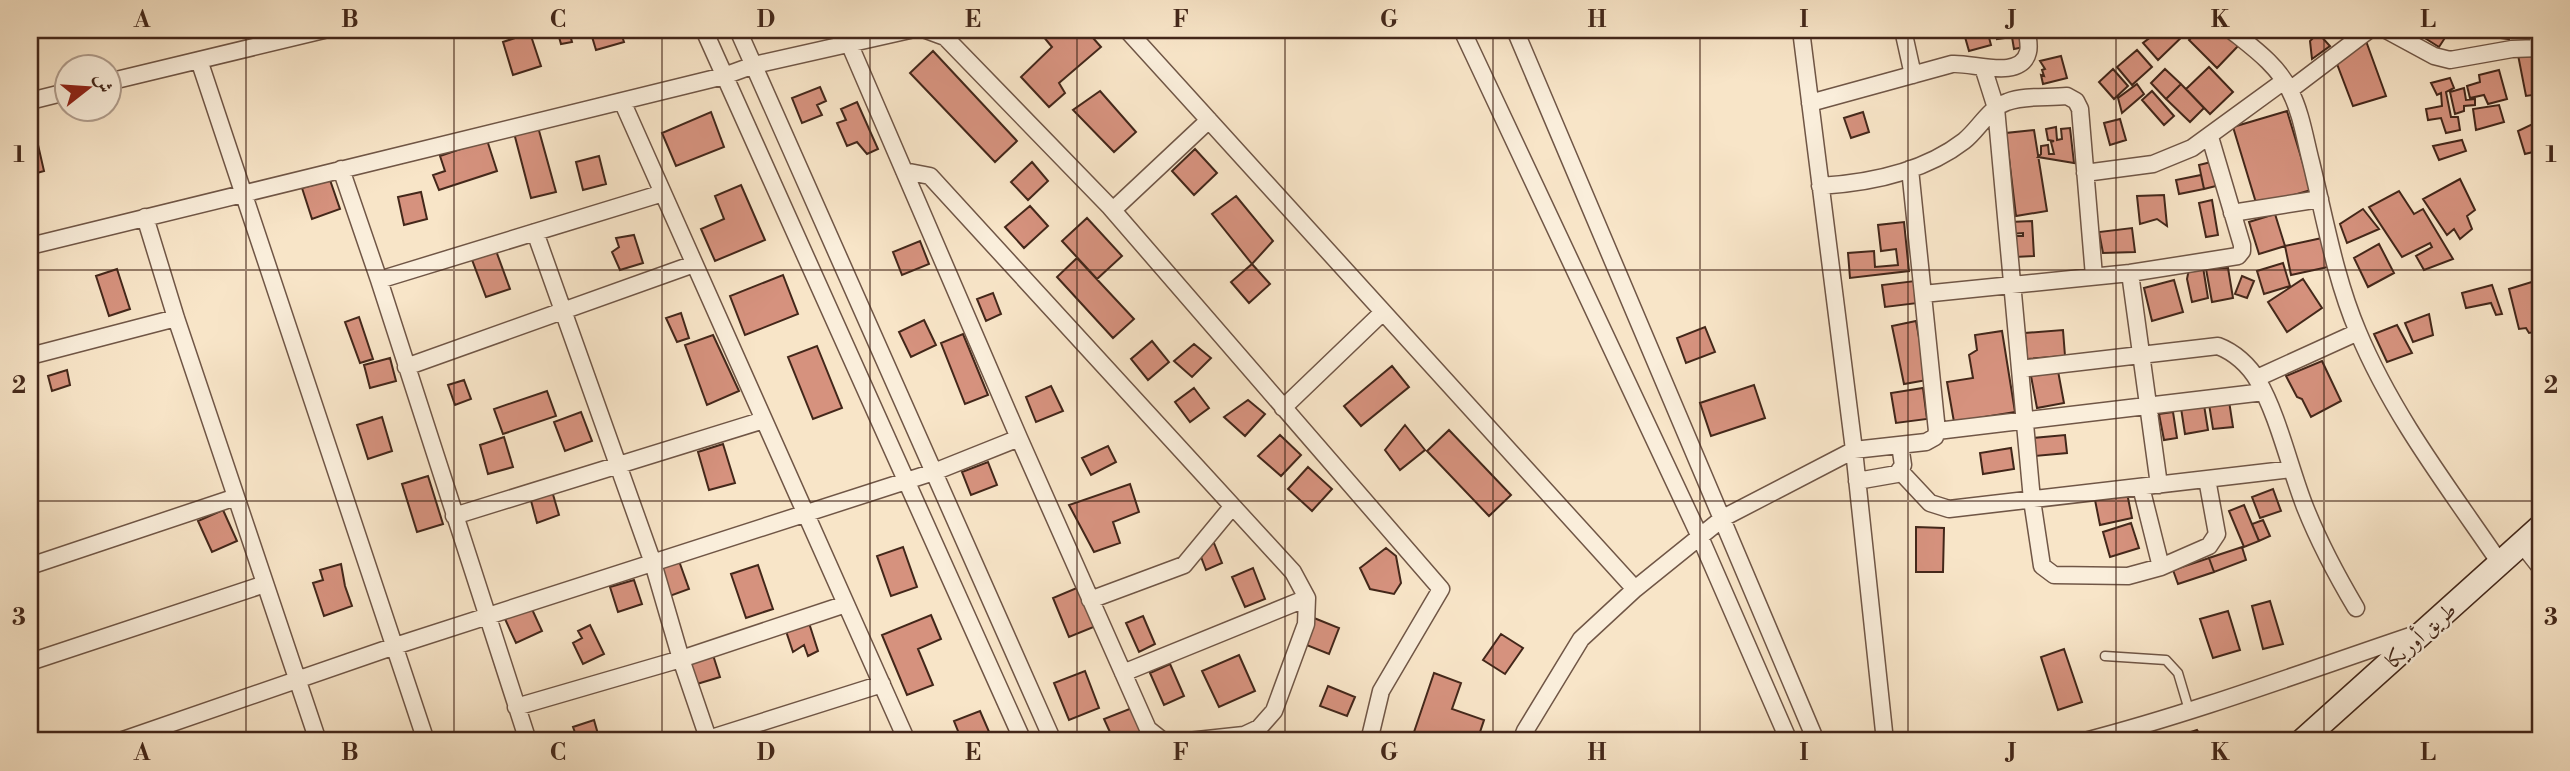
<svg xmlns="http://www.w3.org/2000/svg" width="2570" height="771" font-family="'Libre Bodoni',Amiri,serif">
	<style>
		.building { fill: #d6927e; stroke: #43271a; stroke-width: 2 }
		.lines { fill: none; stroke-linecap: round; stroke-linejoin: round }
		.lane-casing { stroke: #705646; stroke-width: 11 }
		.street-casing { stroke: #705646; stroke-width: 19 }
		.secondary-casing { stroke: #43271a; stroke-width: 26 }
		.lane { stroke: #faeedb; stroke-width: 8 }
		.street { stroke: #faeedb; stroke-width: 16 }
		.secondary { stroke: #faeedb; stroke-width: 23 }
		.grid { fill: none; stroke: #43271a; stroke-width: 2; stroke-opacity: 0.55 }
		.labels { text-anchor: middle; stroke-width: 5; stroke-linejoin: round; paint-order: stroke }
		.street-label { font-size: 21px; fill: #43271a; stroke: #faeedb }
		.neatline { fill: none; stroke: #43271a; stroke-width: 2.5 }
		.grid-label { font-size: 23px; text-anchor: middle; font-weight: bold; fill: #43271a }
	</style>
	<rect width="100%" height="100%" fill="#f8e5c8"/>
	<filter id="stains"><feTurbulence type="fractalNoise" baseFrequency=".00286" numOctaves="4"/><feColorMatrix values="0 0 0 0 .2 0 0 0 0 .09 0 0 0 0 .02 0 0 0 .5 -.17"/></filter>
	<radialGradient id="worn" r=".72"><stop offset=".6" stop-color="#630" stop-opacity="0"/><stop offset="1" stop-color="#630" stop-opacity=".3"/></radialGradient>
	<path class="building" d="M557 30H575L569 31 572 42 561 44Z
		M590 30H620L624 42 596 50Z
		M1038 30H1086L1101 47 1059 83 1065 93 1049 107 1021 77 1052 47Z
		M1963 30H1987L1991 45 1969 51Z
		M1996 30H2021L2024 47 2014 49 2012 37 1997 39Z
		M2160 30H2185L2187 32 2158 60 2143 43Z
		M2199 30H2224L2239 45 2217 68 2189 40Z
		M2287 30H2314L2315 31 2306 38 2285 32Z
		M2412 30H2450L2439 47Z
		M2491 30H2509V39L2493 37Z
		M530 33 541 66 513 75 503 42Z
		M2318 33 2330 46 2312 59 2310 41Z
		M2366 41 2386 96 2353 106 2337 64 2346 52Z
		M2137 50 2152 67 2132 85 2117 67Z
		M933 51 1017 141 995 162 910 73Z
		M2540 53V94L2526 96 2518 55Z
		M2061 56 2067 78 2043 84 2041 75 2044 76 2042 70 2045 69 2040 61Z
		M2209 67 2233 92 2210 114 2186 89Z
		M2113 69 2128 86 2114 99 2099 82Z
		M2165 69 2181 84 2166 99 2151 83Z
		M2499 70 2507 99 2488 104 2484 95 2470 98 2467 86 2480 82 2479 75Z
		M2450 78 2454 88 2446 92 2451 117H2458L2460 130 2446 133 2441 118 2428 120 2426 109 2442 106 2441 93 2437 95 2431 83Z
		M2137 84 2144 94 2122 113 2118 98Z
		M2181 84 2204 108 2190 122 2166 99Z
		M820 87 826 101 817 105 822 115 802 123 792 98Z
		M2464 88 2466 100 2475 99V105L2464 106V111L2455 114 2450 92Z
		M1100 91 1136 132 1114 152 1073 110Z
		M2152 91 2174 116 2164 125 2142 100Z
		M857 102 878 149 867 154 857 142 847 146 837 123 846 120 841 109Z
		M2499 105 2504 122 2476 130 2473 109Z
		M2287 111 2311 190 2257 206 2233 127Z
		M711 112 724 147 676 166 662 133Z
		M1863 112 1869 132 1851 138 1844 118Z
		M2540 113V161L2537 151 2525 154 2518 131 2533 124 2532 116Z
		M2120 119 2126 140 2110 145 2104 123Z
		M33 123 44 171 30 175V124Z
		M538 127 556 192 531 198 514 133Z
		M2056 127 2057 140 2062 139 2061 129 2070 128 2074 163 2038 157 2041 154V146L2048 145 2049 154H2054L2051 142 2054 141 2048 140 2046 129Z
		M2034 130 2047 211 2016 216 2006 133Z
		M487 140 497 171 439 190 433 175 445 171 440 156Z
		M2462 140 2466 151 2439 160 2433 146Z
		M1195 149 1217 173 1194 195 1172 171Z
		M599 156 606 184 583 190 576 162Z
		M1032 162 1048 181 1028 200 1011 182Z
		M2211 162 2216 186 2204 189 2199 165Z
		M2201 175 2204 189 2179 194 2176 180Z
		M2460 179 2475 210 2467 216 2472 229 2460 239 2454 229 2447 235 2423 199Z
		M330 180 340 209 312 219 302 188Z
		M741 185 765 240 715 261 701 229 724 219 715 196Z
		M2399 191 2414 214 2423 209 2453 259 2424 270 2416 256 2432 247 2430 243 2402 257 2369 207Z
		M421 192 427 219 404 225 398 197Z
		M2164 195 2167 226 2157 219 2140 224 2137 196Z
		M1236 196 1273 241 1252 264 1212 214Z
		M2212 200 2218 235 2206 237 2199 203Z
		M1030 206 1048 226 1024 248 1005 227Z
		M2363 209 2379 229 2347 243 2340 224Z
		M2275 214 2285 246 2259 254 2249 222Z
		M1087 218 1122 256 1097 279 1062 241Z
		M2032 221 2034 256 2015 257 2014 236H2023V233L2010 234V222Z
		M1904 222 1909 271 1850 278 1848 253 1874 251 1875 267 1898 265 1896 249 1881 251 1878 225Z
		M2132 228 2135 252 2103 253 2099 232Z
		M634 235 643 263 620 270 612 252 619 247 616 238Z
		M2322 238 2328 267 2291 275 2285 246Z
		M920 241 929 264 902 275 893 252Z
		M2379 244 2394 273 2368 287 2354 258Z
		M495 248 510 289 486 297 471 257Z
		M1077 258 1134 319 1113 338 1057 277Z
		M2283 263 2290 286 2264 294 2257 271Z
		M1252 264 1270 284 1249 303 1231 282Z
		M2203 267 2208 298 2192 302 2187 279 2189 269Z
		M2228 268 2233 298 2212 302 2206 269Z
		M117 269 130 309 109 316 96 276Z
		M783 275 798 314 745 335 730 296Z
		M2242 276 2254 281 2247 298 2235 294Z
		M2303 279 2322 308 2287 332 2268 302Z
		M2174 280 2183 312 2152 321 2144 288Z
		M1915 281 1918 303 1885 307 1882 285Z
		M2535 281 2540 295V331L2529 333 2526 328 2519 329 2509 289Z
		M2492 285 2502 314 2496 315 2491 303 2466 308 2462 293Z
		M993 293 1001 314 986 321 977 299Z
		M681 313 689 338 677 342 666 318Z
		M2429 314 2433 335 2413 342 2405 323Z
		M359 317 373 359 360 363 345 322Z
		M924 320 936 345 911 357 899 332Z
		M1916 321 1927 380 1904 384 1892 326Z
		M2397 325 2412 353 2387 362 2374 334Z
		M1705 327 1715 352 1686 363 1677 338Z
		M2063 330 2065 356 2027 359 2025 333Z
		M2002 331 2015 412 1954 422 1947 382 1973 378 1969 355 1977 350 1975 335Z
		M963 334 988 395 965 404 941 343Z
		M713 335 739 391 707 405 685 345Z
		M1152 341 1169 362 1148 380 1131 359Z
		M1194 344 1211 358 1192 377 1174 361Z
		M817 346 842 408 813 419 788 357Z
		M390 358 396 381 370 388 364 365Z
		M2322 361 2341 401 2311 417 2302 399 2297 397 2286 376Z
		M1392 366 1409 387 1361 426 1344 406Z
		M67 370 70 385 52 391 48 376Z
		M2058 371 2064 403 2037 408 2031 376Z
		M464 380 471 399 455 405 448 385Z
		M1754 385 1765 418 1711 436 1700 403Z
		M1051 386 1063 411 1036 422 1026 397Z
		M1194 388 1209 408 1190 422 1175 402Z
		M1923 388 1927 419 1896 423 1891 393Z
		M547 391 556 416 503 434 494 409Z
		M1248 400 1265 414 1245 436 1224 417Z
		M2229 401 2233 427 2213 429 2209 404Z
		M2204 405 2208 430 2185 434 2181 408Z
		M581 412 592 441 565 451 554 422Z
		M2173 412 2177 438 2164 440 2159 414Z
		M382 417 392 451 368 459 357 425Z
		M1405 425 1425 450 1400 470 1385 450Z
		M1449 430 1511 495 1489 516 1427 451Z
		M1280 435 1301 455 1281 476 1258 456Z
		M2065 435 2067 453 2035 456 2033 438Z
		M504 437 513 467 488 474 480 445Z
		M723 444 735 483 709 490 698 452Z
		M1108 446 1116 462 1091 475 1082 458Z
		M2011 448 2014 469 1983 474 1980 453Z
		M988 462 997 485 971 495 962 472Z
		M1308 467 1332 489 1312 511 1288 489Z
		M428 476 443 524 417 532 402 484Z
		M1130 484 1139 512 1113 522 1120 543 1094 552 1069 505Z
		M2273 489 2281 511 2260 518 2252 497Z
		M552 491 559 515 537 523 530 497Z
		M2127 493 2132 518 2100 525 2095 500Z
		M2244 505 2259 541 2244 547 2229 511Z
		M223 510 237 541 212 552 198 521Z
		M2263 520 2270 536 2259 541 2252 524Z
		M2131 523 2139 548 2110 557 2103 532Z
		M1916 527 1944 528 1943 572H1916Z
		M1214 543 1222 563 1206 570 1198 549Z
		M903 547 917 587 891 596 877 556Z
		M2242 547 2246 560 2214 572 2209 558Z
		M1386 548 1396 556 1401 583 1394 594 1370 589 1360 568Z
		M2209 558 2214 572 2178 584 2173 570Z
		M679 561 689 589 667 597 658 569Z
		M341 564 345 586 352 606 324 616 313 583 323 580 320 570Z
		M758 565 773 609 746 618 731 574Z
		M1253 568 1265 599 1245 607 1232 577Z
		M634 580 642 604 618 612 610 587Z
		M1079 587 1096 626 1069 637 1053 598Z
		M2270 601 2283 644 2263 649 2252 606Z
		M531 607 542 631 516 643 505 619Z
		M2228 611 2240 650 2213 658 2200 619Z
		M931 615 941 639 918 649 933 685 907 695 882 635Z
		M1143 616 1155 644 1139 652 1126 623Z
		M1314 618 1339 628 1329 654 1304 644Z
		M809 623 818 651 808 656 804 645 793 652 786 631Z
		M590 625 604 654 583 664 573 643 582 638 578 631Z
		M1501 634 1523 648 1505 674 1483 660Z
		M2064 649 2082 702 2058 710 2041 657Z
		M713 655 720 677 697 684 690 663Z
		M1239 655 1255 691 1219 707 1202 671Z
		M1170 664 1184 696 1164 705 1150 673Z
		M1085 671 1099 708 1069 720 1054 683Z
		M1434 673 1461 683 1452 709 1484 720 1477 741H1411Z
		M1328 686 1355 697 1347 716 1320 706Z
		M1132 708 1146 741H1114L1104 719Z
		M980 711 990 734 976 741H962L954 721Z
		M594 720 600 741H578L573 727Z
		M2197 730 2204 741H2163Z"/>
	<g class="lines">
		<defs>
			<path id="lane" d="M2105 656 2166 660 2178 673 2189 710"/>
			<path id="street" d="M704 30 1023 741
				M738 30 1053 741
				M926 30 945 37 1110 207 1441 589 1381 691 1369 741
				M1127 30 1635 589
				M1462 30 1700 537 1789 741
				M1515 30 1816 741
				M1801 30 1854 450 1885 741
				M1903 30 1913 75
				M2231 30C2252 47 2278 65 2290 91 2301 112 2305 139 2311 162 2325 219 2335 278 2358 332 2393 416 2449 488 2500 563
				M2386 30 2434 56 2450 60 2512 49 2540 48
				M849 43 1019 438 1148 729 1163 741
				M2538 48 2539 30
				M199 60 426 741
				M1983 67 1996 108 2032 500 2042 566 2054 575 2128 576 2161 567 2209 546 2217 534 2207 479
				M108 82 324 30
				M2290 90 2369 30
				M30 101 66 92
				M622 101 907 741
				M1810 103 1952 64C1972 62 2021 81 2028 52 2030 45 2027 36 2027 30
				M341 169 379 280 528 741
				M904 171 930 176 1293 572 1307 598 1306 624 1274 711 1259 728 1244 735 1188 741
				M2085 173 2153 164 2192 148 2284 81
				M1820 186C1869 183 1924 172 1964 141 1979 129 1989 108 2007 102 2025 95 2048 98 2067 96L2076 101 2080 109 2094 276
				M1113 210 1209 120
				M2232 213 2320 199
				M145 217 176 318 318 741
				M535 232 653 563 681 659 709 741
				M30 246 724 76 754 65 910 30
				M2130 273 2159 485
				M379 280 663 193
				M1923 294 2130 273 2238 256 2242 251V245L2210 137
				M30 356 176 318
				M406 367 694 264
				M2020 369 2218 346C2234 352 2249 365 2258 381 2278 415 2290 469 2305 507 2319 542 2337 576 2356 608
				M2257 378 2358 332
				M1283 408 1383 312
				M1937 431 2264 392
				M1900 471 1930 503 1949 509 2292 469
				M1857 481 1897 474 1903 465 1900 445
				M2141 487 2161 567
				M454 516 764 420
				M2522 544 2540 567
				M30 566 236 497
				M1090 600 1184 565 1232 507
				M30 662 265 584
				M1123 673 1307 598
				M516 707 681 659 846 604
				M120 741 395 646 934 472 1019 438
				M702 741 882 684
				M1521 741 1525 731 1581 639 1635 589 1723 518 1854 450 1926 442 1935 437 1937 431 1910 169
				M2085 741C2197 712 2306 671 2416 634"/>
			<path id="secondary" d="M2302 741 2540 527"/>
		</defs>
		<use href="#lane" class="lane-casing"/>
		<use href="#street" class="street-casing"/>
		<use href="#secondary" class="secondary-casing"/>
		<use href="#lane" class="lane"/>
		<use href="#street" class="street"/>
		<use href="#secondary" class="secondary"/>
	</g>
	<path class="grid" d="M246 30V741M454 30V741M662 30V741M870 30V741M1077 30V741M1285 30V741M1493 30V741M1700 30V741M1908 30V741M2116 30V741M2324 30V741M30 270H2540M30 501H2540"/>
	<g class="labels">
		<g class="street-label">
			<text transform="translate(2421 635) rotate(-42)" y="7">طريق أوريكا</text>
		</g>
	</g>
	<rect width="2570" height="771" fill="none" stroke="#f8e5c8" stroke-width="77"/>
	<g transform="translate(88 88) rotate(73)"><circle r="33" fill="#faeedb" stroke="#b19e8e" stroke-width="2"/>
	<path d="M0-5L12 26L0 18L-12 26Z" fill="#8f2418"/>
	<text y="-10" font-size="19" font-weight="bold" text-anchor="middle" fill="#43271a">ش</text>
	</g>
	<rect x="38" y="38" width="2494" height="694" class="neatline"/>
	<g class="grid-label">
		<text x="142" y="27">A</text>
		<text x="350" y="27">B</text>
		<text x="558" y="27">C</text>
		<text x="766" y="27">D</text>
		<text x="973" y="27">E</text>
		<text x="1181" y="27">F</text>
		<text x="1389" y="27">G</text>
		<text x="1597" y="27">H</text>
		<text x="1804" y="27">I</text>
		<text x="2012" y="27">J</text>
		<text x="2220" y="27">K</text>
		<text x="2428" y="27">L</text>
		<text x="19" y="162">1</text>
		<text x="2551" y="162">1</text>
		<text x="19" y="393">2</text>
		<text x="2551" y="393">2</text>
		<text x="19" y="625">3</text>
		<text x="2551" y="625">3</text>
		<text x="142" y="760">A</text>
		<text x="350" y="760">B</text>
		<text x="558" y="760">C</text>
		<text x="766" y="760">D</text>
		<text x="973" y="760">E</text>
		<text x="1181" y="760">F</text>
		<text x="1389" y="760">G</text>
		<text x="1597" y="760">H</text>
		<text x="1804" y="760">I</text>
		<text x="2012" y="760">J</text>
		<text x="2220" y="760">K</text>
		<text x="2428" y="760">L</text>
	</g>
	<rect width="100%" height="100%" filter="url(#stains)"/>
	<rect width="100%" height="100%" fill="url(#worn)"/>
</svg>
